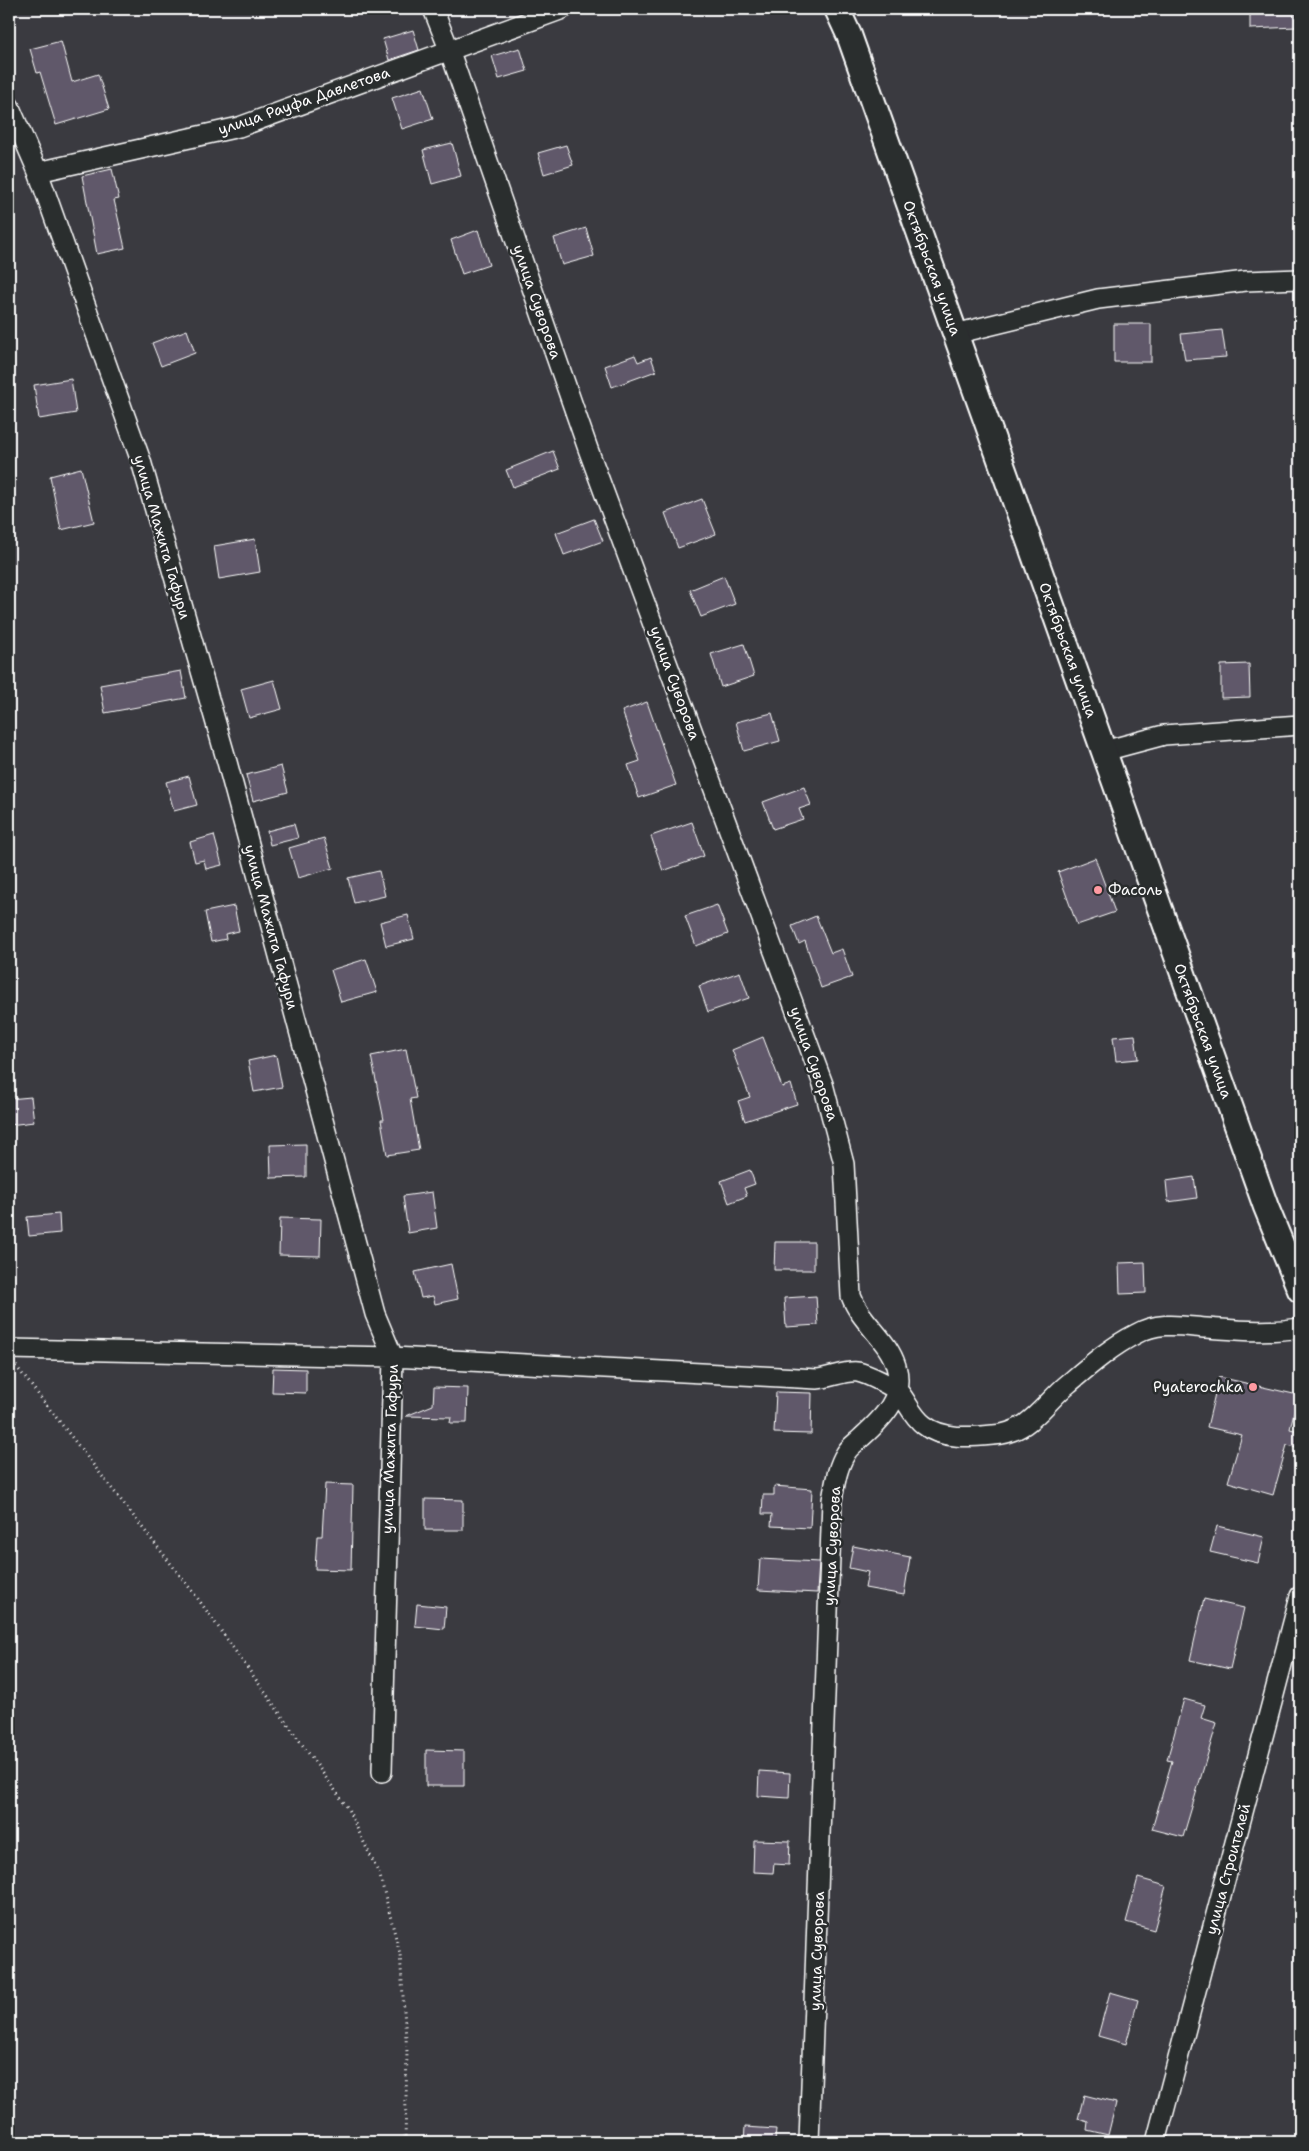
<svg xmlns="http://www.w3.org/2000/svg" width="1309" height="2151" font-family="'Shantell Sans',sans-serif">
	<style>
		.building { fill: #61596a; stroke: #fff }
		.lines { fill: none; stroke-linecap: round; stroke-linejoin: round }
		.minor-casing { stroke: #fff; stroke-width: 22 }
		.tertiary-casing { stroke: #fff; stroke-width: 28 }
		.path { stroke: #fff; stroke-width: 3; stroke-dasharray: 1 4; stroke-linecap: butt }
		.minor { stroke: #2a2d2e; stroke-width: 19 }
		.tertiary { stroke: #2a2d2e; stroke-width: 24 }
		.poi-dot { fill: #ff9aa2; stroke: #2a2d2e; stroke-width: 2 }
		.labels { text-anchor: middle; stroke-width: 5; stroke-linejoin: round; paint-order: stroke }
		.street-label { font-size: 15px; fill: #fff; stroke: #2a2d2e }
		.poi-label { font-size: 15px; fill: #fff; stroke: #2a2d2e; text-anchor: start }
	</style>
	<rect width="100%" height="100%" fill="#3a3a40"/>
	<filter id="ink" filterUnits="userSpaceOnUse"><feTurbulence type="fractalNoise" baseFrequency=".02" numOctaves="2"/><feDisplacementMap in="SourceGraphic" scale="10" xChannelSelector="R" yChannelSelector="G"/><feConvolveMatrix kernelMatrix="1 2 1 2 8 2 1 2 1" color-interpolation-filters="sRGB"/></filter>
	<g filter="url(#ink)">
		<path class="building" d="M1295 10 1296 27 1250 29V12Z
			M413 30 419 50 389 60 383 39Z
			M61 41 72 82 98 74 109 109 56 125 40 72 37 73 30 49Z
			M520 48 527 71 499 79 492 56Z
			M423 88 433 119 402 129 392 98Z
			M452 143 461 176 432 184 423 150Z
			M566 145 573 165 544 174 538 153Z
			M112 169 119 199 114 200 125 248 97 254 82 176Z
			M586 228 594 256 562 265 554 238Z
			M478 230 489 265 462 274 451 240Z
			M1114 324H1151V362H1114Z
			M187 330 195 353 161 366 152 343Z
			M1222 330 1226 357 1185 360 1181 334Z
			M635 355 638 362 651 357 656 371 612 387 605 366Z
			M71 379 76 413 39 419 34 385Z
			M553 451 560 469 513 487 506 470Z
			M81 468 94 522 61 530 50 476Z
			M702 499 716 534 678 548 665 513Z
			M594 519 603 541 564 555 556 533Z
			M255 539 260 572 219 579 214 546Z
			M724 576 735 604 701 617 690 590Z
			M744 644 754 676 721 687 711 654Z
			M1249 664 1250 697 1221 698V665Z
			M181 671 186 698 105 713 100 685Z
			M274 680 282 709 249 718 241 689Z
			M647 702 676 785 639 798 628 765 640 761 622 711Z
			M772 713 780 741 744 751 736 722Z
			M281 766 288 792 253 801 246 775Z
			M189 776 197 805 174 811 166 782Z
			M804 787 811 805 799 809 803 819 773 829 763 802Z
			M692 822 704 856 663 871 651 836Z
			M294 824 298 838 270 845 267 831Z
			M214 835 222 865 206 869 204 860 195 862 190 842Z
			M324 838 333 868 298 878 289 848Z
			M1095 858 1115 912 1077 925 1058 872Z
			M379 871 385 896 354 903 348 878Z
			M717 905 728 934 696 946 685 916Z
			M234 906 239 931 225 934 226 939 211 942 205 912Z
			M408 915 414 939 386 946 380 922Z
			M816 916 831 953 842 949 852 977 821 988 805 941 799 944 792 926Z
			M366 959 377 992 341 1002 331 970Z
			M740 972 749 998 708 1012 699 986Z
			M1135 1035 1138 1059 1116 1061 1113 1037Z
			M763 1037 782 1087 791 1084 797 1104 745 1121 738 1101 750 1097 732 1050Z
			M406 1049 416 1098 410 1099 419 1150 387 1155 381 1120H384L371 1056Z
			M276 1055 282 1087 254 1092 248 1061Z
			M31 1097 34 1122 9 1125V1099Z
			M306 1144V1177L271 1178 270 1145Z
			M750 1170 755 1184 744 1188 747 1196 729 1203 721 1181Z
			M1194 1177 1197 1198 1168 1202 1166 1181Z
			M432 1192 437 1228 408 1233 403 1196Z
			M59 1214 60 1233 29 1236 27 1217Z
			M280 1218 321 1219 320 1256 279 1255Z
			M775 1242H814V1270H774Z
			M1145 1262 1146 1293 1120 1294 1119 1263Z
			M451 1264 458 1299 435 1304 433 1296 421 1298 415 1272Z
			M816 1296 818 1325 786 1327 784 1298Z
			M273 1368 306 1369V1393L272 1392Z
			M1219 1377 1298 1395 1290 1429 1299 1431 1296 1447 1287 1445 1273 1495 1228 1482 1242 1435 1207 1427Z
			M434 1387 468 1388 467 1423H450L451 1417 406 1416 433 1405Z
			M776 1392 812 1393 811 1434 774 1433Z
			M325 1484 353 1485 351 1570 315 1569 317 1536H322Z
			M774 1486 812 1489 810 1528 771 1526 772 1514H762L763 1495H774Z
			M425 1499 463 1500V1530H425Z
			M1217 1526 1264 1537 1258 1563 1210 1552Z
			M853 1546 910 1557 904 1595 865 1588 868 1572 849 1568Z
			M760 1559 819 1562 817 1593 758 1590Z
			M1204 1599 1244 1608 1230 1669 1190 1660Z
			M417 1604 446 1607 444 1629 415 1626Z
			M1184 1699 1205 1705 1201 1718 1217 1723 1183 1837 1152 1829 1172 1761 1167 1760Z
			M426 1750 464 1751V1786H426Z
			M759 1771 790 1773 789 1798 758 1796Z
			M754 1840 790 1841 789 1865 774 1864 773 1873 753 1872Z
			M1138 1878 1166 1886 1154 1930 1126 1922Z
			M1110 1992 1138 2000 1126 2044 1098 2036Z
			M1084 2095 1116 2103 1108 2135 1087 2130 1088 2122 1078 2119Z
			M745 2127 776 2129 775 2142H744Z"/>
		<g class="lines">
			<defs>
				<path id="minor" d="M433 9 449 49 588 449 823 1084 844 1164 851 1296C861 1323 888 1339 896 1366 905 1397 883 1418 862 1437 857 1442 849 1447 846 1453 837 1467 835 1484 832 1500L809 2142
					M9 105 38 172 141 461 227 762 375 1314 393 1357 382 1772
					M38 172 239 127 563 9
					M955 334 1098 299 1246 281 1300 279
					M1104 751 1164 735 1300 725
					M9 1349 393 1357 817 1379C830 1378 846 1370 858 1372 867 1374 892 1386 899 1392 908 1403 912 1416 924 1425 942 1440 972 1437 993 1435 1030 1433 1043 1404 1069 1383 1089 1366 1112 1346 1136 1334 1159 1321 1181 1326 1206 1328 1237 1330 1269 1333 1300 1328
					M1156 2142 1300 1596"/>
				<path id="tertiary" d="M837 9 849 35 1266 1207 1300 1290"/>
			</defs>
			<use href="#minor" class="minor-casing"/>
			<use href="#tertiary" class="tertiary-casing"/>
			<path class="path" d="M16 1366 196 1596 347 1807 380 1876 400 1954 407 2052 405 2142"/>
			<use href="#minor" class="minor"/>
			<use href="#tertiary" class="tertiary"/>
		</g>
	</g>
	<g class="poi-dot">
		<circle cx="1098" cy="890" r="5"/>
		<circle cx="1253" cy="1387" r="5"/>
	</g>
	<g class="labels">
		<g class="street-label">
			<text transform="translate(304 101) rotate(-19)" y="5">улица Рауфа Давлетова</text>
			<text transform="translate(932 268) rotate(70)" y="5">Октябрьская улица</text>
			<text transform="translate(537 302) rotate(71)" y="5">улица Суворова</text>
			<text transform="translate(162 537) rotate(74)" y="5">улица Мажита Гафури</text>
			<text transform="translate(1068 650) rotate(70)" y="5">Октябрьская улица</text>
			<text transform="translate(675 683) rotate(70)" y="5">улица Суворова</text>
			<text transform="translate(271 927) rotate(75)" y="5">улица Мажита Гафури</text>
			<text transform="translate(1203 1031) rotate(70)" y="5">Октябрьская улица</text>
			<text transform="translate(814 1064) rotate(71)" y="5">улица Суворова</text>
			<text transform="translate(390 1449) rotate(-88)" y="5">улица Мажита Гафури</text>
			<text transform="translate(832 1546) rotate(-87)" y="5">улица Суворова</text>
			<text transform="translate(1228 1869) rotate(-75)" y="5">улица Строителей</text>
			<text transform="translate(817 1951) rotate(-88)" y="5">улица Суворова</text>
		</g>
		<g class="poi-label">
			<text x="1108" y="895">Фасоль</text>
			<text x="1243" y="1392" text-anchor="end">Pyaterochka</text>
		</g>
	</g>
	<rect width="1309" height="2151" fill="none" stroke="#2a2d2e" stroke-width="30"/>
	<rect x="15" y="15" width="1279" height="2121" fill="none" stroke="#fff" stroke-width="2" filter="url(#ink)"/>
</svg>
